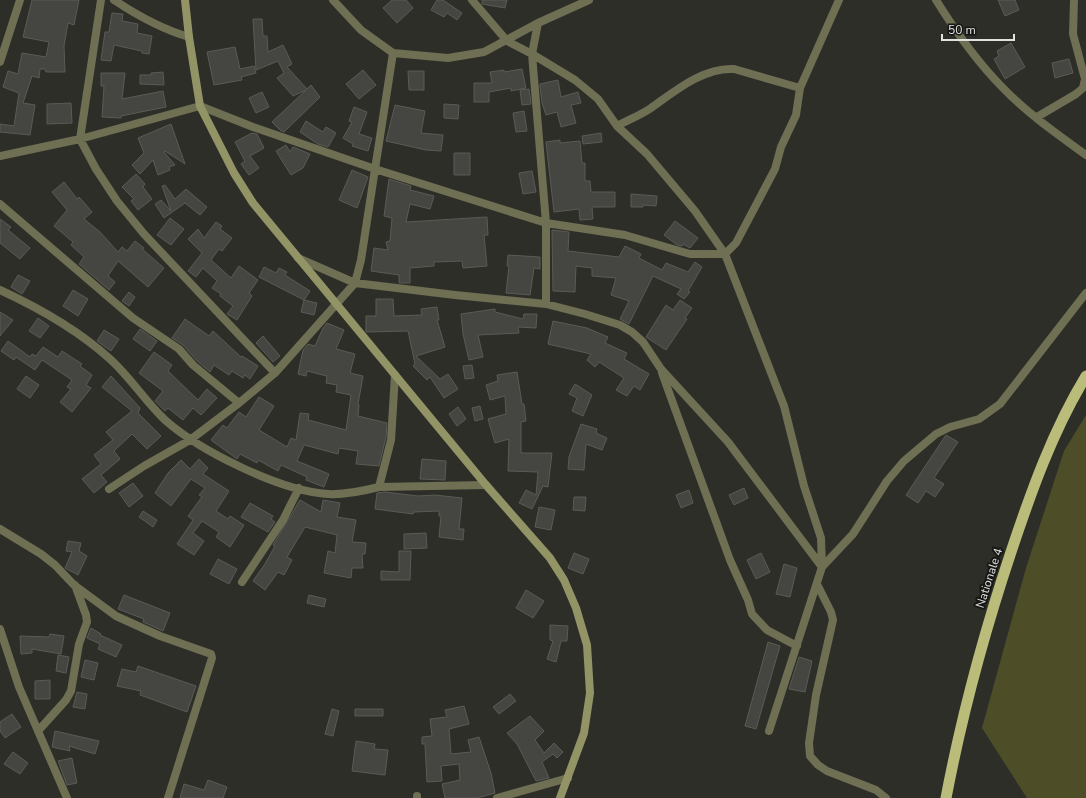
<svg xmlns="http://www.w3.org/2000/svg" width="1086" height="798" font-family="'Nunito Sans',sans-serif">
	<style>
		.green { fill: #4d4e28 }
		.building { fill: #454641; stroke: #5b5b56 }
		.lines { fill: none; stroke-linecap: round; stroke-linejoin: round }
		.minor { stroke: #6e6f53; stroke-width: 8 }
		.secondary { stroke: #929466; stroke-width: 8 }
		.trunk { stroke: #babd7a; stroke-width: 11 }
		.labels { text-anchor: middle; stroke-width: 4; stroke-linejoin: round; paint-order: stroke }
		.street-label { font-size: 12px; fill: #e2e2e0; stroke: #161614 }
	</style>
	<rect width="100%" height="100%" fill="#2e2e29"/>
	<path class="green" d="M1086 415V798H1027L982 728 1026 568 1064 451Z"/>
	<path class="building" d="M32 0H79L74 25 68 23 64 46 65 72H46L45 69H40L39 78 32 76 23 103 35 105 30 135 0 132V124L14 126 19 93 3 87 8 71 18 74 22 53 46 57 49 42 23 37Z
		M392 0H406L413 8 397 23 383 8Z
		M437 0H443L462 13 457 20 447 13 444 17 431 10Z
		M482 0H507L505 8 482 4Z
		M998 0H1015L1019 10 1005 16Z
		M112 13 123 14 122 21 138 24 137 33 152 36 149 54 142 53V51L114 45 111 61 101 60 105 32H109Z
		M253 19H262L263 36H267L268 52 283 45 292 64 287 67 307 89 311 85 320 97 284 132 280 130 272 122 306 90 293 96 277 78 284 73 278 61 256 70Z
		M1011 43 1025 67 1005 79 994 59 999 56 997 51Z
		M235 47 240 69 254 66 256 73 241 77 242 80 214 85 207 52Z
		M1069 59 1073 73 1055 78 1052 63Z
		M522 69 526 88 511 91V88L489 92V102H474V83H492L490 72 504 70V72Z
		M363 70 376 85 359 99 346 84Z
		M408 71H424V90H409Z
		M163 72 164 85 140 84V75H151V73Z
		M101 73H125L122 99 163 91 166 107 121 116V118L102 117 104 86H101Z
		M558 80 561 97 578 92 581 103 571 105 576 123 561 127 557 112 546 115 542 103 540 87V84Z
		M529 89 531 104 522 105 520 90Z
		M262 92 269 107 256 113 249 98Z
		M71 103 72 123 47 124V104Z
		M444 104 459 105 458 119 444 118Z
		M395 105 425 111 421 133 443 135 441 151 426 150 386 141Z
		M354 107 367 112 359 134 372 138 368 151 352 146 353 144 343 138 352 122 349 121Z
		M524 111 527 131 516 132 513 113Z
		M306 121 323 132 326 127 336 133 328 147 318 144 300 132Z
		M171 124 185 164 165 151 164 152 175 165 169 167 170 170 158 175 153 160 140 174 132 165 144 153 138 138Z
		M252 133 257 134 264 148 250 156 259 168 249 175 241 164 245 161 235 142Z
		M601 133 602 142 583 144 582 136Z
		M560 140V143L580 141 582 163H585V181H590L591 192H615V207H592L593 219 580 220 579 209 554 212 546 142Z
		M286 145 290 152 293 147 310 154 303 168 291 175 276 151Z
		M454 153H470V175H454Z
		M352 170 368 177 357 208 339 200Z
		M532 171 536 192 523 194 519 173Z
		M136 174 145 184 143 187 152 199 138 210 131 201 134 199 122 187Z
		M389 179 411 186 410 190 434 196 430 209 410 204 406 222 487 217 488 235H484L487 266 463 268 462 261 434 262V266L410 268V283H399V275L371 271 374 248 388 250 386 242 390 241 392 218 384 216Z
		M64 182 77 199 79 197 92 212 84 219 100 232 118 252 122 247 127 251 135 241 144 248 142 249 164 268 148 287 118 261 108 276 115 282 109 290 79 264 84 257 71 245 73 242 54 226 67 210 52 192Z
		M165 185 175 199 186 189 207 207 200 215 185 203 164 218 155 204 161 200 171 211 162 186Z
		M631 194 657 196 656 206 643 205V207H631Z
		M170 218 184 229 171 245 157 235Z
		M0 219 11 227 8 230 30 248 20 259 0 243Z
		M675 221 698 238 690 248 683 244 682 246 677 245 664 235Z
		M216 222 222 226 220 229 232 238 222 251 219 249 211 260 231 278 239 266 258 280 249 293 252 296 237 320 227 314 233 306 220 296 221 294 212 288 217 281 203 268 196 277 188 271 202 253 188 239 198 229 204 238Z
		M552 230 569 232 568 251 619 257 625 246 641 254 639 258 662 270 666 263 688 272 695 262 702 267 688 291 690 292 684 299 677 294 681 289 653 276 629 324 620 319 629 301 611 295 616 278 592 276V268L576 266 575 292 553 291Z
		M508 255 540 257V269L534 268 530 295 506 293 509 266H507Z
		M264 267 276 273 279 268 287 272 285 275 310 291 304 300 317 303 314 315 301 312 304 300 259 277Z
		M18 275 30 281 22 294 11 287Z
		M73 290 88 299 78 316 63 306Z
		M129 292 135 297 129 306 122 301Z
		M376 299H393L394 316 422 315 421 309 437 307 439 320H437L445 347 416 356 440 379 448 374 458 389 444 398 430 377 427 380 413 366 415 364 408 331 366 332V316H376Z
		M680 300 692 308 685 318 687 319 666 350 646 337 666 305 673 310Z
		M495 309V312L523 319 524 314H537L536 328 518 327 519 333 478 335 483 357 469 360 463 334 461 314Z
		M0 312 13 320 0 336Z
		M38 318 49 326 40 338 29 331Z
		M185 319 209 336 213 331 241 357 242 356 258 366 250 379 245 375 243 378 232 371 229 375 214 365 210 372 197 361 183 345 172 338Z
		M553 321 587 328 608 337 605 343 627 353 624 359 649 374 640 390 634 386 627 396 616 390 624 378 599 362 595 367 587 360 591 354 548 344Z
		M327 323 344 330 336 349 355 354 350 373 363 376 358 404 359 405 358 416 387 423 386 437 379 466 356 464 358 451 339 448 338 454 304 445 297 461 329 474 324 487 306 480 307 477 281 465 278 471 258 460 257 463 240 454 237 459 211 440 223 425 227 428 239 412 246 417 259 397 274 406 259 430 287 447 291 438 296 440 300 413 309 414 308 420 346 430 351 395 336 392 337 385 326 383 327 376 307 371 306 376 298 374 303 350 308 344 315 346 323 328Z
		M140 329 157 341 150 351 133 339Z
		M104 330 119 339 111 351 97 341Z
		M263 336 280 356 273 362 256 343Z
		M8 341 30 357 32 354 36 356 43 347 58 357 62 351 82 364 80 366 92 375 86 385 91 388 72 412 60 402 71 389 67 387 72 380 42 360 35 370 16 357 14 360 1 351Z
		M154 352 172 365 168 371 198 400 207 389 217 398 201 415 193 408 183 420 168 408 165 411 155 401 163 391 139 373Z
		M472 365 474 378 465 379 463 366Z
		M517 372 522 404H524L526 421 521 422V453H552L548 487 543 486 532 509 519 503 526 490 536 495 538 472 508 471 509 439 495 443 488 419 506 414 505 396 490 400 486 385 498 381 497 375Z
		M26 376 39 385 30 398 17 389Z
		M111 376 140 408 138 413 161 436 147 449 132 434 114 451 120 459 101 475 107 482 94 493 82 479 101 464 94 455 113 440 106 432 132 411 102 387Z
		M575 384 592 395 583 416 572 411 577 398 569 394Z
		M480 406 483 419 475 421 472 408Z
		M458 407 466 419 457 426 449 414Z
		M581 424 597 429 596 433 607 438 602 450 586 444 584 470 568 469 569 457Z
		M946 435 958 442 934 478 944 484 935 497 926 491 918 503 906 495Z
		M199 459 208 468 203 474 229 491 216 511 228 519 230 516 244 525 230 547 216 537 219 532 202 521 193 533 204 541 194 555 177 544 193 520 188 516 202 497 199 495 205 488 191 479 171 506 155 493 168 473 181 460 190 469Z
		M422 459 446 461 445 480 420 479Z
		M133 483 143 496 129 507 119 493Z
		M744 488 748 498 734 505 729 495Z
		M689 490 693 503 681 508 676 495Z
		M385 492 418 496 435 495 462 498 459 529H464L463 540 439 537 441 516H439V511L414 512 413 514 375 509 377 493Z
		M574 497H586L585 511 573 510Z
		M300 500 321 512 323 500 340 503 337 517 356 520 352 542 366 543 365 554H362L363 568H352L351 578 324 573 328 551 335 553 337 535 305 527 287 557 292 560 284 575 278 572 265 590 253 581 265 564 275 546 273 545Z
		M250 503 273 516 271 519 275 522 268 532 241 517Z
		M539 507 555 510 551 530 535 527Z
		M143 511 157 520 153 527 139 517Z
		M426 533 427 548 404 549V534Z
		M68 541 81 543 79 551 87 556 78 575 65 568 72 552 66 551Z
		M399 551H411L410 580H381V571L399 572Z
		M574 553 589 559 583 574 568 568Z
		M761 553 770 572 756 579 747 560Z
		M218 559 237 569 229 584 210 574Z
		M784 564 797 568 790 597 776 594Z
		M526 590 544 601 533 618 516 608Z
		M124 595 170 613 163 631 143 622 144 619 118 609Z
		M309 595 326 599 324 607 307 603Z
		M550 625 568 626 567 641H561L556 662 547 659 553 641 550 640Z
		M91 628 101 634 100 635 122 645 116 657 98 649 100 644 87 638Z
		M50 634 64 636 61 654 32 649V653L21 654 20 636 49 637Z
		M768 642 780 646 756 729 745 726Z
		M58 655 69 657 66 673 56 671Z
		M799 657 812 661 805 692 789 689Z
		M85 660 98 663 94 680 81 677Z
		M138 666 196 686 187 712 140 695 141 691 117 686 122 669 136 672Z
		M50 680V699H35V681Z
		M77 692 87 694 85 709 73 707Z
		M510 694 516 701 499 714 493 707Z
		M464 706 469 724 449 729 451 754 471 752 468 740 479 737 491 773 495 793 477 798H445L442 784 460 780 459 764 441 766 442 781 427 782 425 744H422V737L432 736 430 719 447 717 445 710Z
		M332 709 339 711 333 736 325 734Z
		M355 709H383V716H355Z
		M12 714 21 727 5 738 0 731V722Z
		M530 716 544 731 535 740 544 753 554 743 563 752 557 758 553 754 542 762 549 778 536 781 517 744 507 733Z
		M55 731 99 741 95 754 69 746 70 751 52 747Z
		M356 741 375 744 374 749 388 750 385 775 352 771Z
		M13 752 28 763 20 774 4 764Z
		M72 758 77 783 67 785 58 761Z
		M208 780 227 787 223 798H180L184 784 204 790Z"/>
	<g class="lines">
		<path class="minor" d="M114 0C138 16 161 29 189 37
			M333 0 361 30 393 53
			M472 0 507 41 532 54 538 23
			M589 0 538 23 484 52 448 58 393 53 375 169 546 223 532 54 575 80 598 99 617 126 647 154 695 211 725 254 784 406 804 486 821 538 822 567 769 731
			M936 0C954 29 978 63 1003 88 1027 113 1057 134 1086 155
			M0 62 20 0
			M1037 117 1076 94 1083 88 1085 79 1073 34 1074 0
			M617 126C628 120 641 115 651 108 674 92 703 67 734 69L800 88
			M0 156 80 139 200 106 253 127 375 169 361 260 355 283 275 373 144 234 117 201 96 169 80 139 101 0
			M0 204 133 318 179 349 193 365 239 403
			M298 258 355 283 455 295 546 304 585 314 620 325 632 332 643 342 661 369 728 442 822 567
			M0 290C39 308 78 330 110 359 130 377 145 401 165 420 200 451 280 491 328 494 344 495 363 491 379 487L391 440 395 375
			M546 304V223L625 235 690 254H725L736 243 775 169 781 147 796 115 800 88 839 0
			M662 373 730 560 748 600 752 614 767 630 797 646
			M379 487 486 485
			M109 489 144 466 190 440 239 403 275 373
			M0 529 41 554 55 565 74 585 116 616 160 636 211 654 212 658 168 798
			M822 567 853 534 887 481 904 461 936 434 950 427 979 419 1000 404 1086 293
			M242 582 283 520 299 488
			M817 584 831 612 833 620 816 695 809 743 810 756 818 765 827 771 876 790 886 798
			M0 629 19 687 67 798
			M38 731 66 700 71 691 79 644 87 622 86 615 75 585
			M417 796V798
			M497 798 568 778"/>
		<path class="secondary" d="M185 0 189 37 200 106 234 173 253 203 486 485 550 558 564 580 576 608 587 645 590 693 584 733 560 798"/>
		<path class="trunk" d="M946 798C962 714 984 633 1011 552 1031 492 1053 430 1086 376"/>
	</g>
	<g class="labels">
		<g class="street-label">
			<text transform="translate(989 578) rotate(-72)" y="4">Nationale 4</text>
		</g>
	</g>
	<path d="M942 34v6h72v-6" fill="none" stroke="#e2e2e0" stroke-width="2"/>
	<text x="948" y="34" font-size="12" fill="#e2e2e0" stroke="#161614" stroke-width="3" paint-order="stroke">50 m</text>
</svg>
